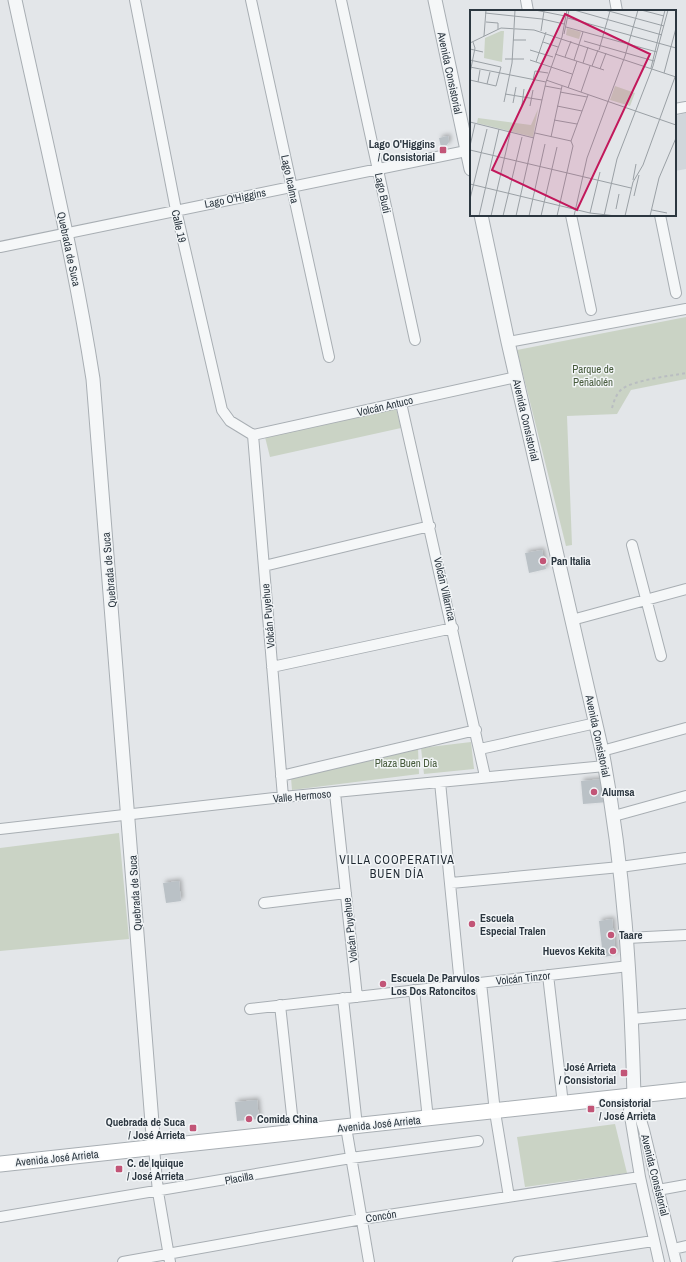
<svg xmlns="http://www.w3.org/2000/svg" width="686" height="1262" font-family="'Archivo Narrow',sans-serif">
	<style>
		.built { fill: #d1d6db }
		.green { fill: #cad3c5 }
		.building { fill: #bac1c6; filter: url(#shadow) }
		.lines { fill: none; stroke-linecap: round; stroke-linejoin: round }
		.minor-casing { stroke: #a8aeb3; stroke-width: 12 }
		.tertiary-casing { stroke: #a8aeb3; stroke-width: 15 }
		.secondary-casing { stroke: #a8aeb3; stroke-width: 17 }
		.path { stroke: #b9bdc1; stroke-width: 2; stroke-dasharray: 3 3; stroke-linecap: butt }
		.minor { stroke: #f5f7f8; stroke-width: 10 }
		.tertiary { stroke: #f5f7f8; stroke-width: 13 }
		.secondary { stroke: #fff; stroke-width: 15 }
		.poi-dot { fill: #c25577; stroke: #f2f5f7; stroke-width: 1.5 }
		.labels { text-anchor: middle; stroke-width: 3; stroke-linejoin: round; paint-order: stroke }
		.street-label { font-size: 11px; fill: #2c3740; stroke: #f2f5f7 }
		.poi-label { font-size: 11px; font-weight: bold; fill: #2c3740; stroke: #f2f5f7; text-anchor: start }
		.park-label { font-size: 11px; fill: #465a3b; stroke: #f2f5f7 }
		.neighbourhood-label { font-size: 12px; letter-spacing: 1px; fill: #1e2831; stroke: #f2f5f7 }
		.inset-road { fill: none; stroke: #9aa0a5; stroke-width: 1 }
		.view { fill: #c2185b; fill-opacity: 0.15; stroke: #c2185b; stroke-width: 2 }
		.inset-edge { fill: none; stroke: #2c3740; stroke-width: 2 }
	</style>
	<defs>
		<filter id="shadow"><feDropShadow dx="2.5" dy="-2.5" stdDeviation="2" flood-color="#0004"/></filter>
	</defs>
	<rect width="100%" height="100%" fill="#e3e6e9"/>
	<path class="built" d="M686 113V169L675 171V116Z"/>
	<path class="green" d="M686 317V379L631 390 617 414 567 416 572 545 566 546 517 350Z
		M396 408 401 428 270 457 265 437Z
		M471 742 474 769 424 774 421 748Z
		M418 748 419 774 292 790 291 778Z
		M119 833 129 939 0 951V848Z
		M615 1124 627 1173 525 1187 517 1137Z"/>
	<path class="building" d="M448 136 449 142 446 146 441 147 439 138Z
		M542 550 546 569 529 573 525 553Z
		M604 779 608 802 583 804 581 781Z
		M179 881 181 901 166 903 163 883Z
		M612 919 616 955 603 957 599 921Z
		M257 1100 259 1119 237 1121 235 1102Z"/>
	<g class="lines">
		<defs>
			<path id="minor" d="M135 0 176 210 222 410 230 421 253 435
				M251 0 329 357
				M341 0 415 340
				M526 0 528 11
				M615 0 617 11
				M675 109 686 107
				M571 215 591 310
				M660 215 676 293
				M0 247 471 150
				M508 342 686 309
				M401 403 485 776
				M253 435 283 797
				M253 435 516 377
				M632 545 661 656
				M264 566 430 526
				M572 620 686 589
				M272 667 453 628
				M480 749 596 723
				M602 751 686 728
				M281 776 476 730
				M440 782 460 985
				M335 793 357 997
				M614 816 686 796
				M0 829 283 797 605 766
				M451 883 620 867 686 858
				M264 903 346 893
				M627 938 686 935
				M548 975 563 1104
				M481 983 495 1112 509 1197
				M414 990 428 1119
				M343 998 357 1126
				M280 1005 294 1133
				M250 1009 629 966
				M632 1019 686 1014
				M634 1097 644 1130 676 1262
				M634 1097 629 1110 640 1177 659 1262
				M346 1127 369 1262
				M154 1148 158 1192 170 1262
				M658 1190 686 1185
				M0 1217 351 1158 478 1141
				M673 1249 686 1246
				M123 1262 362 1219 640 1177
				M518 1262 653 1241"/>
			<path id="tertiary" d="M15 0C42 126 73 251 93 379L154 1148
				M435 0 471 169
				M481 215 508 342 602 751C624 865 631 980 634 1097"/>
			<path id="secondary" d="M0 1164 686 1090"/>
		</defs>
		<use href="#minor" class="minor-casing"/>
		<use href="#tertiary" class="tertiary-casing"/>
		<use href="#secondary" class="secondary-casing"/>
		<path class="path" d="M612 408C614 401 616 394 622 389 634 380 670 376 686 373"/>
		<use href="#minor" class="minor"/>
		<use href="#tertiary" class="tertiary"/>
		<use href="#secondary" class="secondary"/>
	</g>
	<g class="poi-dot">
		<rect x="439" y="146" width="8" height="8" rx="2"/>
		<circle cx="543" cy="561" r="4"/>
		<circle cx="594" cy="792" r="4"/>
		<circle cx="472" cy="924" r="4"/>
		<circle cx="611" cy="935" r="4"/>
		<circle cx="613" cy="951" r="4"/>
		<circle cx="383" cy="984" r="4"/>
		<rect x="620" y="1069" width="8" height="8" rx="2"/>
		<rect x="587" y="1105" width="8" height="8" rx="2"/>
		<circle cx="249" cy="1119" r="4"/>
		<rect x="189" y="1124" width="8" height="8" rx="2"/>
		<rect x="115" y="1165" width="8" height="8" rx="2"/>
	</g>
	<g class="labels">
		<g class="street-label">
			<text transform="translate(450 73) rotate(78)" y="4">Avenida Consistorial</text>
			<text transform="translate(290 179) rotate(78)" y="4">Lago Icalma</text>
			<text transform="translate(383 193) rotate(78)" y="4">Lago Budi</text>
			<text transform="translate(235 198) rotate(-11)" y="4">Lago O'Higgins</text>
			<text transform="translate(179 226) rotate(77)" y="4">Calle 19</text>
			<text transform="translate(69 249) rotate(78)" y="4">Quebrada de Suca</text>
			<text transform="translate(385 406) rotate(-13)" y="4">Volcán Antuco</text>
			<text transform="translate(526 420) rotate(77)" y="4">Avenida Consistorial</text>
			<text transform="translate(109 570) rotate(-95)" y="4">Quebrada de Suca</text>
			<text transform="translate(445 589) rotate(77)" y="4">Volcán Villarrica</text>
			<text transform="translate(268 616) rotate(-95)" y="4">Volcán Puyehue</text>
			<text transform="translate(598 736) rotate(78)" y="4">Avenida Consistorial</text>
			<text transform="translate(302 796) rotate(-5)" y="4">Valle Hermoso</text>
			<text transform="translate(135 893) rotate(-94)" y="4">Quebrada de Suca</text>
			<text transform="translate(350 930) rotate(-96)" y="4">Volcán Puyehue</text>
			<text transform="translate(523 978) rotate(-6)" y="4">Volcán Tinzor</text>
			<text transform="translate(379 1124) rotate(-6)" y="4">Avenida José Arrieta</text>
			<text transform="translate(57 1158) rotate(-6)" y="4">Avenida José Arrieta</text>
			<text transform="translate(655 1175) rotate(76)" y="4">Avenida Consistorial</text>
			<text transform="translate(239 1178) rotate(-10)" y="4">Placilla</text>
			<text transform="translate(381 1216) rotate(-9)" y="4">Concón</text>
		</g>
		<g class="poi-label">
			<text x="435" y="148" text-anchor="end">Lago O'Higgins<tspan x="435" dy="13">/ Consistorial</tspan></text>
			<text x="551" y="565">Pan Italia</text>
			<text x="602" y="796">Alumsa</text>
			<text x="480" y="922">Escuela<tspan x="480" dy="13">Especial Tralen</tspan></text>
			<text x="619" y="939">Taare</text>
			<text x="605" y="955" text-anchor="end">Huevos Kekita</text>
			<text x="391" y="982">Escuela De Parvulos<tspan x="391" dy="13">Los Dos Ratoncitos</tspan></text>
			<text x="616" y="1071" text-anchor="end">José Arrieta<tspan x="616" dy="13">/ Consistorial</tspan></text>
			<text x="599" y="1107">Consistorial<tspan x="599" dy="13">/ José Arrieta</tspan></text>
			<text x="257" y="1123">Comida China</text>
			<text x="185" y="1126" text-anchor="end">Quebrada de Suca<tspan x="185" dy="13">/ José Arrieta</tspan></text>
			<text x="127" y="1167">C. de Iquique<tspan x="127" dy="13">/ José Arrieta</tspan></text>
		</g>
		<g class="park-label">
			<text x="593" y="373">Parque de<tspan x="593" dy="13">Peñalolén</tspan></text>
			<text x="406" y="767">Plaza Buen Día</text>
		</g>
		<g class="neighbourhood-label">
			<text x="397" y="864">VILLA COOPERATIVA<tspan x="397" dy="14">BUEN DÍA</tspan></text>
		</g>
	</g>
	<g transform="translate(470 10)">
		<rect width="206" height="206" fill="#e3e6e9"/>
		<path d="M97 18 111 22 109 29 96 25ZM31 21H34L32 52 14 48 15 28ZM145 76 165 83 160 96 140 90ZM68 99 63 127 7 113 8 108 61 115Z" fill="#cad3c5"/>
		<path class="inset-road" d="M65 0 95 6M104 0 192 25M135 0 194 16M171 0 194 6M15 3 72 9 94 14M98 8 206 38M16 12 28 13V19M96 17 187 42M44 18 45 0M71 21 74 1M94 24 99 0M14 26 16 0M43 30H56M114 31 184 51M73 32 88 37M0 33 31 18 64 20 206 67M0 39 13 42M60 40 83 47M129 40 140 1M85 44 134 60M95 47 101 31M35 49H54M0 50 31 57 26 76 0 70M60 50 102 64M104 50 113 22M66 52 76 22M113 53 118 37M122 56 128 40M0 57 76 72M181 58 195 0M130 59 136 43M0 63 5 38 3 32M194 63 206 18M63 70 65 61 78 63M76 70 206 115M8 72 10 60M17 74 20 62M75 76 91 79M98 78 107 51M90 82 117 87M111 82 120 56M35 84 72 90M34 92 42 53 44 19M43 93 46 77M52 95 54 79M60 96 63 80M87 96 112 101M84 110 107 114M0 112 64 128M65 123 101 131M81 127 92 76M101 131 118 85M0 136 5 114M0 140 161 178M163 170 166 154M0 174 120 203 146 206M164 186 169 165M0 189 17 119M146 199 149 184M182 200 197 203M120 203 130 162M9 206 29 119M21 206 40 124M33 206 52 127M46 206 76 72 92 27 97 0M59 206 75 134M71 206 87 137M87 206 103 136 101 131M104 206 117 148 155 46 168 0M134 206 147 149 183 56 198 0M155 206 163 172 173 155 205 67M180 206 189 168 206 128"/>
		<path class="view" d="M95 4 180 44 107 200 22 160Z"/>
		<rect width="206" height="206" class="inset-edge"/>
	</g>
</svg>
